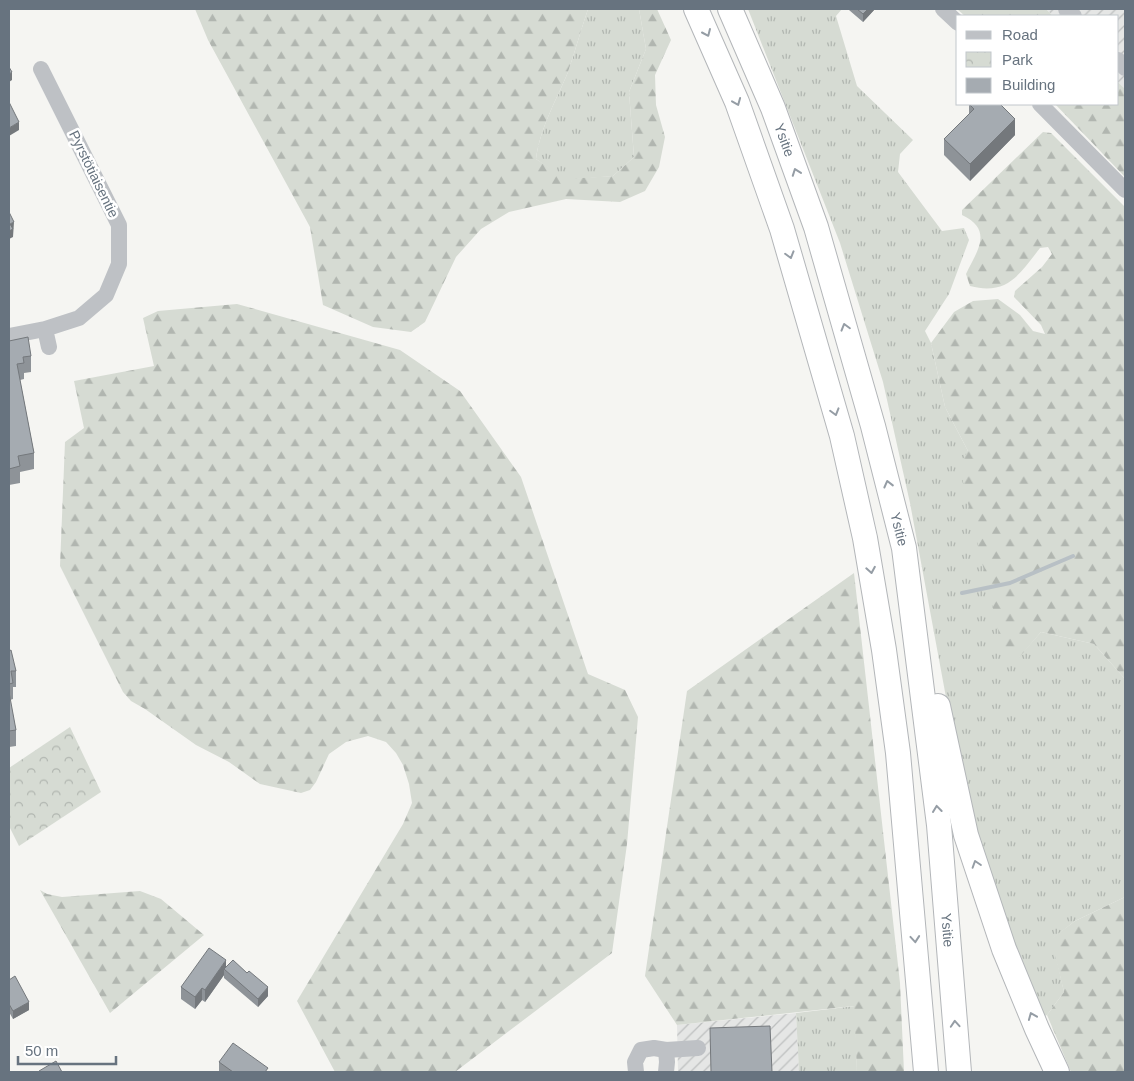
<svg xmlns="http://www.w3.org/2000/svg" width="1134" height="1081" font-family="Helvetica,sans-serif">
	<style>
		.industrial { fill: url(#industrial-furrows) }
		.grass { fill: url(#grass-tufts) }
		.forest { fill: url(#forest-firs) }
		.park { fill: url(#park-crowns) }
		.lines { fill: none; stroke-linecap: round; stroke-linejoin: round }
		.stream { stroke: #b8c0c5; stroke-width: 4 }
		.highway-casing { stroke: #b3b6b9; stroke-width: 26 }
		.minor { stroke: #bec1c5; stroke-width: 16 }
		.highway { stroke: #fff; stroke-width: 24 }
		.wall { fill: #8e9398 }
		.shaded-wall { fill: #74787c }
		.building { fill: #a5abb1; stroke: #74787c }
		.oneway { stroke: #959da5 }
		.labels { text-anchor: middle; stroke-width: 5; stroke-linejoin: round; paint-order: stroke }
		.street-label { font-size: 14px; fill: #67737f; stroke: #fff }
	</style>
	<defs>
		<pattern id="industrial-furrows" width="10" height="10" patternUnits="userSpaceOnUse" patternTransform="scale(1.25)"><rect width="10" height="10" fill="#e5e6e5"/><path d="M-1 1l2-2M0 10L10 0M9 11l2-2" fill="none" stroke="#bdbfbf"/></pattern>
		<pattern id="grass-tufts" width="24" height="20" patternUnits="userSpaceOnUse" patternTransform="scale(1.25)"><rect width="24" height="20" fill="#d6dbd3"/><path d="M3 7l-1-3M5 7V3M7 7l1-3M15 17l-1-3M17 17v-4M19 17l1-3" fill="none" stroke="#b1b6b0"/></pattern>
		<pattern id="forest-firs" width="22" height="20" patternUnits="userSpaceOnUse" patternTransform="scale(1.25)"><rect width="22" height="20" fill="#d6dbd3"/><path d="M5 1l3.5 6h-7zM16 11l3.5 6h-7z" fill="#b1b6b0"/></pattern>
		<pattern id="park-crowns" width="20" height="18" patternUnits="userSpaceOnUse" patternTransform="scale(1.25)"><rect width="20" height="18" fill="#d6dbd3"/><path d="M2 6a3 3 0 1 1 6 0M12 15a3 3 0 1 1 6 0" fill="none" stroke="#b1b6b0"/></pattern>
	</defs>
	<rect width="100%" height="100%" fill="#f5f5f2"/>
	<path class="industrial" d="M1046 9H1125V89L1118 82V16H1053Z
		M796 1013 799 1072H678L677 1025Z"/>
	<path class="grass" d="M588 9H639L646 49 629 92 634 157 613 176 566 180 536 159C540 128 556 101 568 72 575 51 581 30 588 9Z
		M748 9H842L836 16 857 86 913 140 900 154 898 172 942 231 964 228 969 240 949 294 925 331 931 343 945 407 968 451 1017 659 1041 632 1094 644 1125 679V897L1075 921 1052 939 1064 992 1047 1015 1041 1018 985 870 963 789 910 503 883 382 840 243Z
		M855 1006 857 1072H799L796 1013Z"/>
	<path class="forest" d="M195 9H588C581 30 575 51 568 72 556 101 540 128 536 159L567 179 613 176 634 157 629 92 646 49 639 9H657L671 40 655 75 656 105 665 137 659 167 645 191 620 202 566 199 509 212 481 229 456 257 425 322 411 332 373 327 323 305 310 227 208 40Z
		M957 9H1046L1053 16H965Z
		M1118 82 1125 89V177L1055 104H1118Z
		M1043 132 1051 133 1125 207V679L1094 644 1041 632 1017 660 1003 651 959 465 968 451 945 407 931 343 954 312 973 301 998 299 1020 315 1033 331 1045 334 1041 325 1014 297 1015 291 1042 267 1052 254 1048 247 1040 248C1020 274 1007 296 970 286L966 274C977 251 994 230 962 215V210Z
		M237 304 400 350 460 391 521 477 588 674 625 690 638 717 627 844 612 953 455 1072H335L297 1001 403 824 412 803 409 784 403 765 396 753 386 742 368 736 346 742 329 754 316 782 310 790 301 793 260 784 229 762 196 745 145 709 131 701 123 692 60 566 65 442 84 428 74 381 154 366 143 318 158 311Z
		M854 573 900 983 904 1072H857L854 1006 677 1025 645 976 687 691Z
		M40 890 47 894 62 897 140 891 161 899 204 935 110 1013Z
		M1125 897V1072H1071L1047 1015 1064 992 1051 939 1075 921Z"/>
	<path class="park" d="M70 727 101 792 19 846 9 826V768Z"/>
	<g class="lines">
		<path class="stream" d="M962 593 1010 583 1073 556"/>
		<defs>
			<g id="highway">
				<path d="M696 9 737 102 782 229 842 436 865 538 884 650 898 753 926 1072"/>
				<path id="s1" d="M730 9 773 108 816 227 873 426 904 548 939 825 959 1072"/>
				<path d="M938 706 966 835 1004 949 1037 1029 1057 1072"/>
			</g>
		</defs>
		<use href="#highway" class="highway-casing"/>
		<path class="minor" d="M943 9 958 23
			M1066 9 1074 16
			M1118 60 1125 68
			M1040 104 1125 190
			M45 329 49 347
			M9 336 45 329 79 318 106 295 119 264V225L41 69
			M666 1050 698 1048
			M636 1072 635 1062 641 1050 654 1048 666 1050 667 1062 666 1072"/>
		<use href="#highway" class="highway"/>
	</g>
	<path class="wall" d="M849 9H875L863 22 849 10Z
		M969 104 1015 135 970 181 944 155V139L969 114Z
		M9 341 31 356V372L24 373V379L20 380 34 453V469L20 472V483L9 485Z
		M9 651 16 671V687H13V699L10 700 16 730V746L9 747Z
		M226 967 268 996 258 1007 224 978V975L205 1002 202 1000 195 1009 181 999V987Z
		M9 980 29 1010 13 1019 9 1012Z
		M219 1062 268 1072H219Z"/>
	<path class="shaded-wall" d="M868 9H875L863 22V14Z
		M12 72V80L9 82V74Z
		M1015 119V135L970 181V164Z
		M19 122V130L9 136V128Z
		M14 222 13 237 9 239 10 224Z
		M226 960V971L224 969V975L205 1002V990Z
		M268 987V996L258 1007V999Z
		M202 988V1000L195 1009V997Z
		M29 1002V1010L13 1019V1011Z"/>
	<path class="building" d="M857 9H868L863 14Z
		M9 67 12 72 9 74Z
		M9 102 19 122 9 128Z
		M969 104H1000L1015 119 970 164 944 139 974 109Z
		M9 212 14 222 10 224 13 229 9 231Z
		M28 337 31 356 23 357 24 363 17 364 34 453 18 456 20 466 9 469V341Z
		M11 650 16 671H11L13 683 9 684V651Z
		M9 692 16 730 9 731Z
		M209 948 226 960 205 990 202 988 195 997 181 987Z
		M233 960 247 973 249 971 268 987 258 999 224 969Z
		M15 976 29 1002 13 1011 9 1004V980Z
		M770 1026 772 1072H711L710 1028Z
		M233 1043 268 1068 265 1072H233L219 1062Z
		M56 1061 62 1072H40L39 1071Z"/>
	<defs><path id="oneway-chevron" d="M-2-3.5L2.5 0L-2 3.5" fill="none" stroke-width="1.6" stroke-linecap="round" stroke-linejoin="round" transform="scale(1.25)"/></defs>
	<g class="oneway">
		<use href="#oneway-chevron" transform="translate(707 33) rotate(66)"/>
		<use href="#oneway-chevron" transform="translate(737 102) rotate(68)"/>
		<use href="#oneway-chevron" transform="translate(796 172) rotate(-110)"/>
		<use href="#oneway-chevron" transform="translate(790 255) rotate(74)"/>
		<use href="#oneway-chevron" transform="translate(845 327) rotate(-106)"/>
		<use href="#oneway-chevron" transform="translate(835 412) rotate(74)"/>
		<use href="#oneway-chevron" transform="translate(888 484) rotate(-104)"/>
		<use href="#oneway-chevron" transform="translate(871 570) rotate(80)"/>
		<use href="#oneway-chevron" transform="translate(937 809) rotate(-97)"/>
		<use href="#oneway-chevron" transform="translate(976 864) rotate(-108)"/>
		<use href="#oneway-chevron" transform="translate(915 939) rotate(85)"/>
		<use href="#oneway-chevron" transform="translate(1032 1016) rotate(-112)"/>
		<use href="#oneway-chevron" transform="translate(955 1024) rotate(-94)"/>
	</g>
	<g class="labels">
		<g class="street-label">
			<text dy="5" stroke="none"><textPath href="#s1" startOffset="142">Ysitie</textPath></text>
			<text transform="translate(94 174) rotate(64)" y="5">Pyrstötiaisentie</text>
			<text dy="5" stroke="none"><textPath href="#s1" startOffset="548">Ysitie</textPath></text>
			<text dy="5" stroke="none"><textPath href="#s1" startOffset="952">Ysitie</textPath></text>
		</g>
	</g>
	<rect width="1134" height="1081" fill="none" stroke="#67737f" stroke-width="20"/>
	<rect x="956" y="15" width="162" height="90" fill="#ffffff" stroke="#c2c7cc"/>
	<rect x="966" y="31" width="25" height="8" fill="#bec1c5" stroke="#c2c7cc"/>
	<text x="1002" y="40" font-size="15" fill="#67737f">Road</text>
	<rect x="966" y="52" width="25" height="15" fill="url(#park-crowns)" stroke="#c2c7cc"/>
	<text x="1002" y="65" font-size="15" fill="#67737f">Park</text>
	<rect x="966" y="78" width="25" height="15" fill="#a5abb1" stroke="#c2c7cc"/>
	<text x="1002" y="90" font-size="15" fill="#67737f">Building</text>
	<path d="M18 1056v8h98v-8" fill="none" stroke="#67737f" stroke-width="2.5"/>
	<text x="25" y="1056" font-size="15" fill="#67737f" stroke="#ffffff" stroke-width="4" paint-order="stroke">50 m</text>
</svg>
